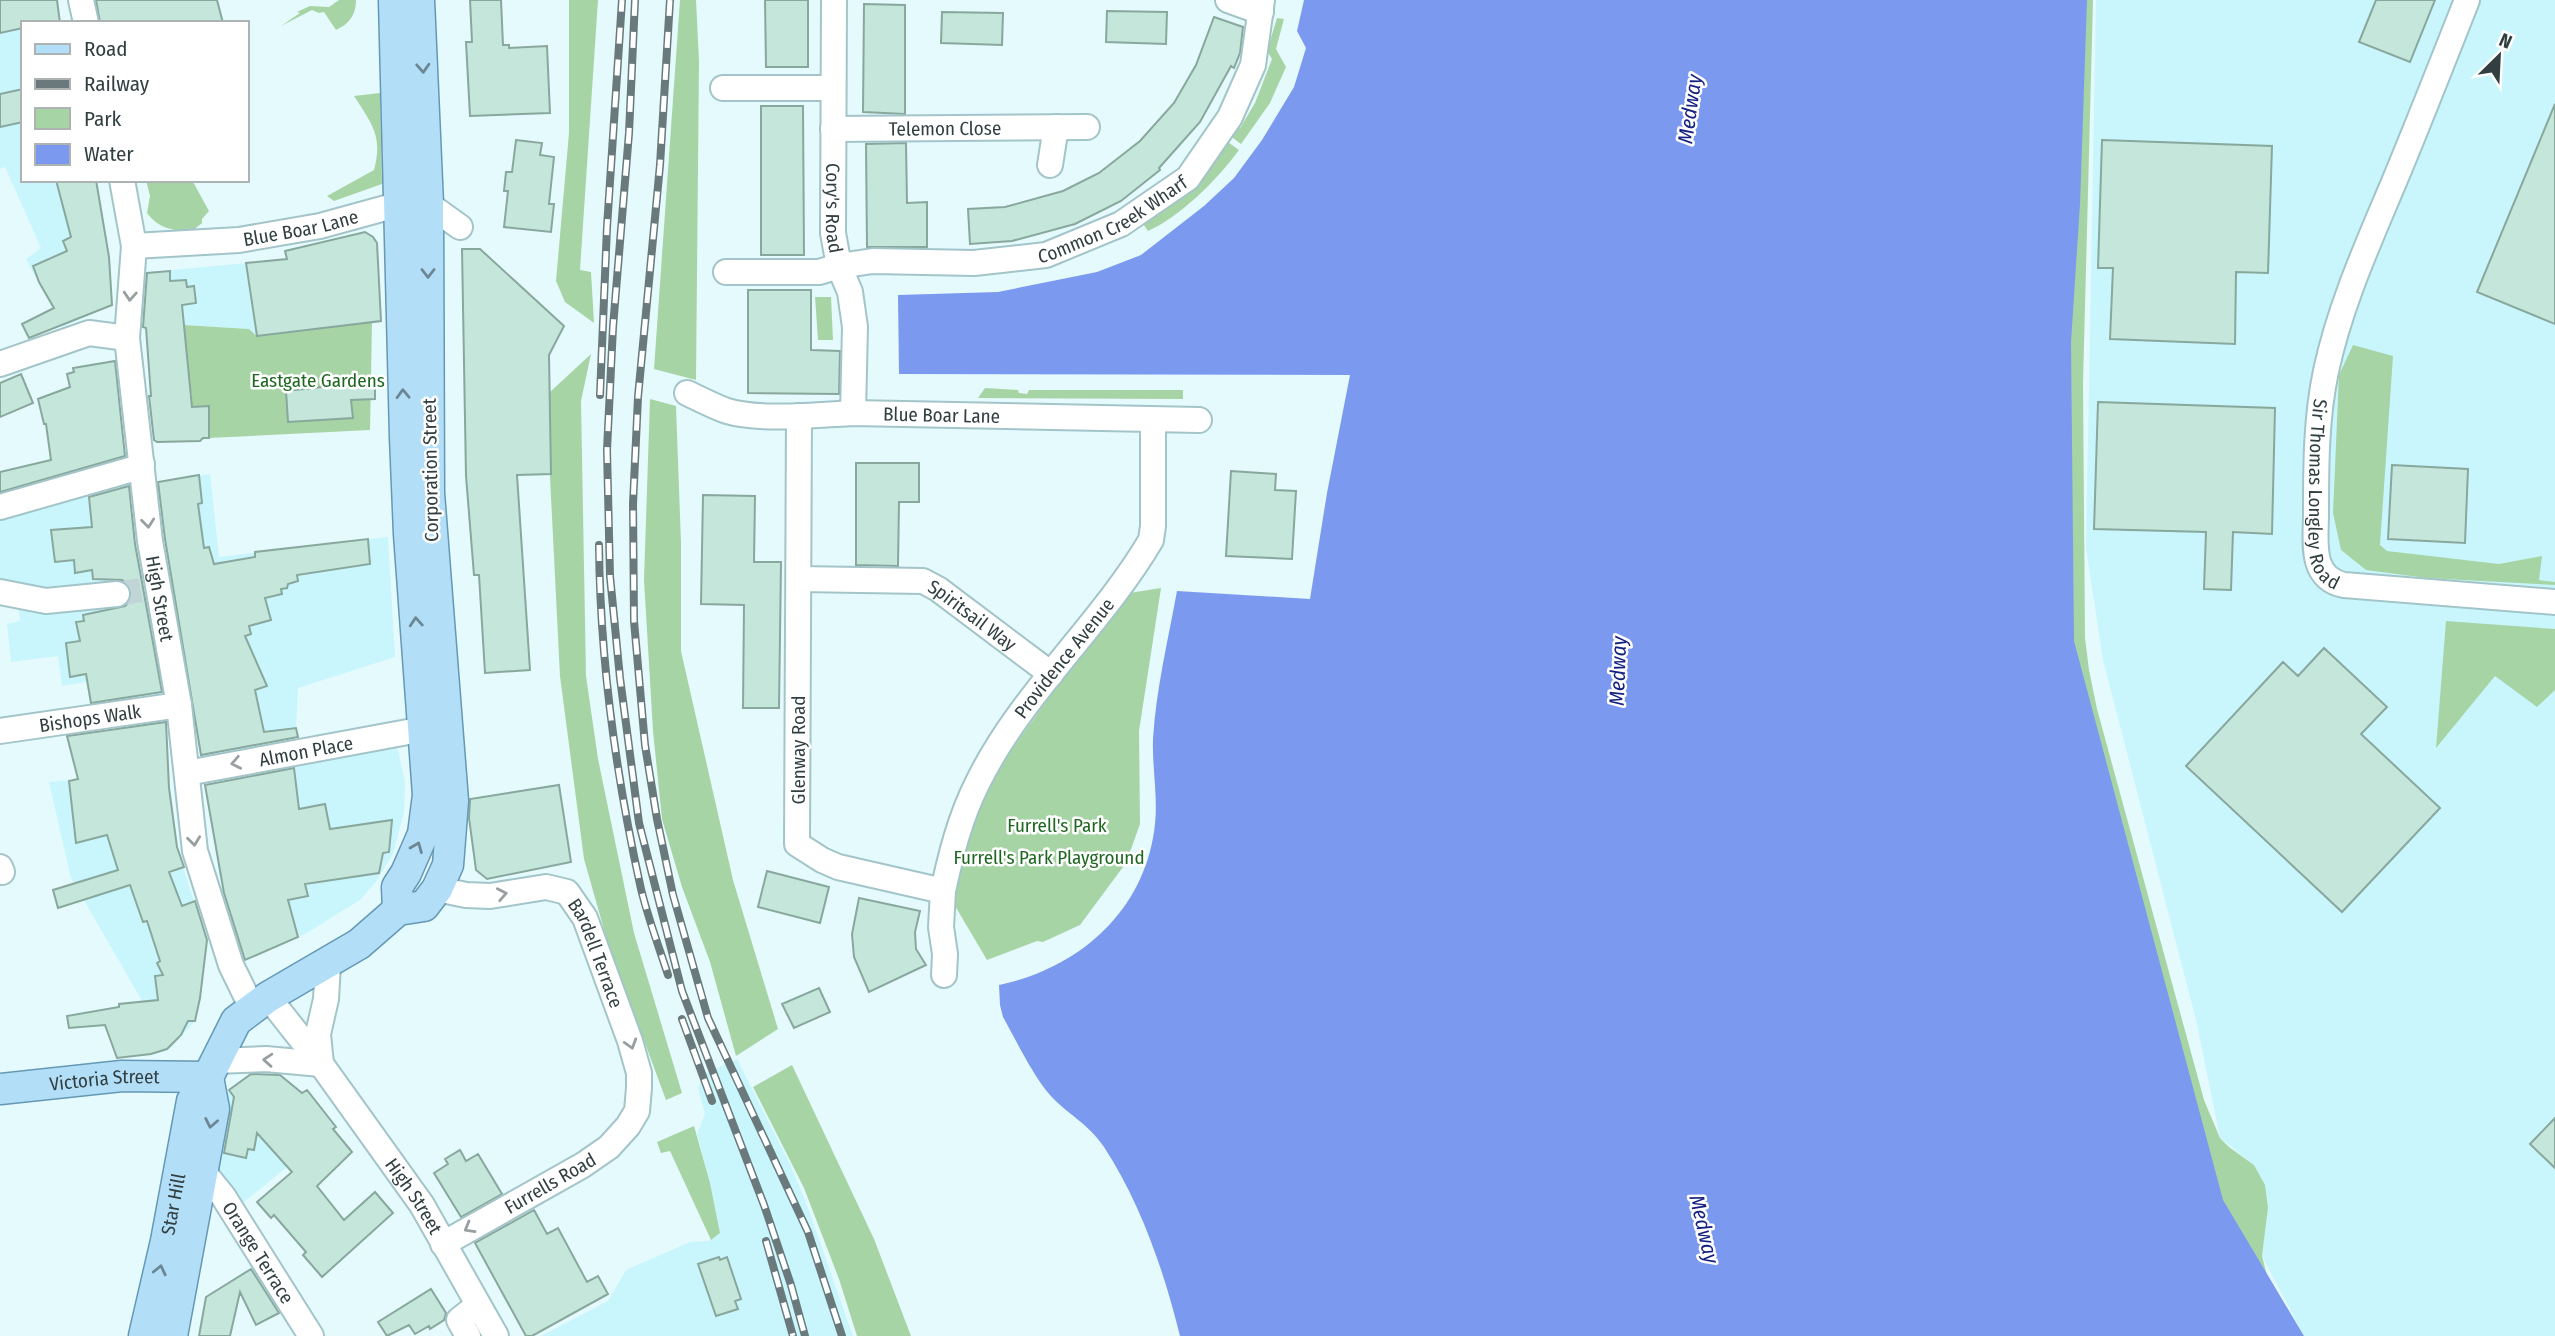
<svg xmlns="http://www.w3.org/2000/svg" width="2555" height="1336" font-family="'Fira Sans Condensed',sans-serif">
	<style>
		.built { fill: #c9f6fc }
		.green { fill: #a7d4a5 }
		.water { fill: #7b99ee }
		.building { fill: #c5e6db; stroke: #88a79d; stroke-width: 2 }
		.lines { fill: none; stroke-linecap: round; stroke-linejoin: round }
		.minor-tunnel { stroke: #c1d5d7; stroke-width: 24; stroke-dasharray: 24 12; stroke-linecap: butt }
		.minor-casing { stroke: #a3c5c9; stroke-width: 28 }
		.major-casing { stroke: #6598b4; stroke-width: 33 }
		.minor { stroke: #fff; stroke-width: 24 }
		.major { stroke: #b3def8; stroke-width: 30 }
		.rail-casing { stroke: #6a7a7c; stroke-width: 8 }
		.rail { stroke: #fff; stroke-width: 5; stroke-dasharray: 16; stroke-linecap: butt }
		.oneway { stroke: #6c8793 }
		.oneway2 { stroke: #989fa0 }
		.labels { text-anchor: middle; stroke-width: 5; stroke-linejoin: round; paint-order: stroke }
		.street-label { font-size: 19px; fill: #313f40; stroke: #fff }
		.park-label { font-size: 19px; fill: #1e6720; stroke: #fff }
		.water-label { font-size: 21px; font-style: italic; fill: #132080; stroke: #fff }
	</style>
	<rect width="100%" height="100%" fill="#e5fafd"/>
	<path class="built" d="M0 0H57L60 19 23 23V180H96L102 206 95 208 99 218 104 223 109 257 112 305 62 327 26 259 41 248 5 167 0 169Z
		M2096 0H2555V1336H2304L2262 1256 2268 1208 2254 1165 2220 1138 2196 1020 2103 660 2086 548Z
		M365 232 373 237 377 243 381 321 257 336 249 329 184 325 143 327 141 273 286 259 285 251Z
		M210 474 219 557 388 537 395 657 298 688 296 728 300 744 202 760 159 482Z
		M132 475 165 697 92 708 86 682 62 686 58 656 11 662 7 624 20 621 15 583 1 585 0 581V512Z
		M162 718 166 720 167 774 179 855 203 928 206 945 195 1021 170 1049 71 878 49 782 127 775 118 724Z
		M397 746 405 782 404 812 393 854 375 883 360 900 307 933 241 962 224 903 204 781Z
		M737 1059 790 1164 807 1205 853 1336H541L608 1301 626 1270 690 1242 709 1241 720 1233 710 1183 697 1134 705 1114 698 1088 705 1073Z
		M246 1078 284 1079 302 1093 307 1090 336 1127 238 1207 216 1172 225 1095Z"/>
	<path class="green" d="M339 0H356C356 15 349 24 336 30L324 12 319 13 312 10 281 26 300 13 297 12 310 6 329 7Z
		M569 0H598L580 270 591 272 594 323 565 302 556 281 569 133Z
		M680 0H696L699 61 696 380 654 369Z
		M2025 0H2093L2083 383 2085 638 2089 670 2097 709 2204 1100 2220 1138 2229 1147 2254 1165 2265 1185 2268 1208 2262 1256 2269 1283 2231 1336 2113 925 2013 273Z
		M1277 18 1284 19 1276 49 1286 67 1270 103 1241 144 1229 135 1233 129 1240 128 1255 103 1272 59 1267 51Z
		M380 93 382 184 334 201 327 196 374 170C383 136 372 124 354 96Z
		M1225 140 1239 150C1218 179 1180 217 1148 231L1139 218 1157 206 1168 208 1221 152Z
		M146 180H192L209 211 202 219V223L191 232C172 230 159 229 147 213L150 196Z
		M815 297H831L833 340H818Z
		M372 322 370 430 209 438V407H192V394L185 388 184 325 249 329 257 336Z
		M2353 345 2393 356 2380 545 2387 551 2499 564 2542 556 2539 580 2555 582V585L2426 578 2366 570 2341 550 2333 513 2339 375Z
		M591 354 581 401 586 676 598 759 634 933 682 1093 666 1100 607 940 584 859 560 676 550 477V392Z
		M985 388 1018 390 1019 393 1027 394 1029 390H1183V399L978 398Z
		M650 399 676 406 681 543V651L733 880 778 1029 736 1056 710 962 682 887 662 819 653 731 644 580Z
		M1161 588 1139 731 1140 824 1126 863 1080 925 1043 942 1037 941 987 960 945 889 997 770 1123 594Z
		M2446 621 2555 629V690L2537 707 2495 676 2436 748Z
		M792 1065 874 1239 911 1336H857L839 1279 804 1188 753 1087Z
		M694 1126 710 1183 720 1233 711 1240 670 1151 661 1153 657 1142Z"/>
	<path class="water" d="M1304 0H2087L2080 204 2071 342 2074 641 2223 1200 2304 1336H1180C1164 1271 1141 1204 1104 1147 1088 1123 1067 1114 1050 1095 1033 1076 1016 1040 1003 1017L1000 1005 999 985C1080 968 1146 910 1155 824 1158 796 1152 767 1153 739 1156 690 1168 640 1177 591L1310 599 1327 493 1350 375 899 374 898 295 998 292 1097 272 1141 255 1204 206 1234 178 1262 140 1294 87 1306 48 1297 31Z"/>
	<path class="building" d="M0 0H57L60 23H23V28L0 33Z
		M96 0H217L223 23H100Z
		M470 0H501L503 45H509V48L547 46 550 113 470 116 466 42H472Z
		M765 0H808V67H766Z
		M2376 0H2435L2410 62 2359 42Z
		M864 4 905 5V114L863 112Z
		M1107 11 1167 12 1166 44 1106 42Z
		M942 12 1003 13 1002 45 941 43Z
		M1214 17 1243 27 1240 53 1234 68 1231 66 1200 122 1159 168 1160 170 1121 201 1075 224 1012 241 970 244 968 209 1005 207 1063 191 1099 173 1140 141 1174 103 1196 65Z
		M23 89V122L0 127V94Z
		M2555 104V324L2477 292Z
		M761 106H803L804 255H761Z
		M516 140 542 143 540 155 554 157 549 204H554L551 232 504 227 508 191H504L506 172H512Z
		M2102 140 2272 146 2268 273 2236 272 2235 344 2110 339 2113 268H2098Z
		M906 143 907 203 927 202V247H867L866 144Z
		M56 180H96L109 257 112 305 29 338 22 324 54 308 39 282 33 266 67 251 63 241 71 237Z
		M365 232 373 237 377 243 381 321 257 336 246 263 287 259 285 251Z
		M462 249H480L564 326 549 355 551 474 517 475 530 670 485 673 479 575H474L466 476Z
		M170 271V281L186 280 187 287 194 286 196 303 182 305 192 407 209 406V438H203L200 441 157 442 154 440 149 396H151L146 328 143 327 147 273Z
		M748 290H811V350L840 351 839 394 748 393Z
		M115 361 125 456 0 492V472L51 460 46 424H44L38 399 70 387 67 374 74 372 73 368Z
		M21 374 33 403 0 417V383Z
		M375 381V399L351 400 353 418 288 422 286 391Z
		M2098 402 2275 408 2272 534 2233 532 2231 590 2204 589 2206 532 2094 529Z
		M856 463H919V502H899L898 566 856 565Z
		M2392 465 2468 469 2465 543 2388 539Z
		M1231 471 1276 474 1275 490 1296 491 1292 559 1226 556Z
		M199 475 202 503 198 504 204 548 209 547 214 564 255 557V552L368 539 370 564 297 575 298 581 288 584 287 588 281 589 282 594 265 598 271 620 249 626 251 634 245 636 267 686 255 690 264 732 296 728 298 737 201 755 165 539 158 482Z
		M129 486 135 544 162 692 91 703 86 674 70 677 66 643 80 641 76 622 84 621 83 615 125 606 130 601 132 592 129 585 122 580 93 579 92 570 75 573 74 560 55 562 51 530 92 527 89 497Z
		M703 495 755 496 754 562H781L779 708H743L744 605 701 604Z
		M2324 648 2387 707 2361 734 2440 808 2342 912 2186 766 2283 662 2298 676Z
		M166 722 169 788 177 847 184 867 169 872 182 906 195 901 207 940 200 998 195 1021H188L181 1035 167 1049 151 1054 117 1058 105 1025 69 1028 67 1016 119 1007V1004L158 1000 155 976 163 975 157 963 160 961 147 921 143 922 130 885 58 908 53 890 118 870 107 835 76 843 69 781 78 779 67 736Z
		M294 768 299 809 325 804 330 829 392 820 389 852 383 853 379 873 305 884 308 896 288 900 298 937 245 960 224 893 205 785Z
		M559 785 571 862 487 879 476 870 469 818 470 799Z
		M767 871 829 887 820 923 758 907Z
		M859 898 920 911 915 932 916 949 926 965 869 992 854 957 852 934Z
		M819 988 830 1012 794 1028 782 1004Z
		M251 1074 280 1075 302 1093 307 1090 336 1127 333 1129 352 1152 317 1186 344 1220 375 1192 393 1213 322 1277 303 1255 306 1252 274 1215 271 1218 257 1202 292 1172 257 1133 254 1150 248 1149 246 1158 224 1153 234 1097 229 1090Z
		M2555 1118V1168L2530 1144Z
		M460 1150 466 1161 478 1154 502 1194 461 1217 434 1173 448 1164 445 1159Z
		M534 1210 547 1234 558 1228 587 1282 598 1276 608 1294 532 1336H526L475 1243Z
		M719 1257 720 1260 727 1257 741 1299 735 1301 738 1309 716 1316 698 1264Z
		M251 1269 279 1313 256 1325 240 1292 230 1336H199L206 1297Z
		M431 1289 446 1313 444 1320 430 1329 429 1326 415 1334 409 1325 387 1336 378 1322Z"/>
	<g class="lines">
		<path class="minor-tunnel" d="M117 594 147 589"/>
		<defs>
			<g id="minor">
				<path d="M81 0 86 23"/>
				<path id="s1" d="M834 0 833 233 839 266 850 292 855 327 853 413"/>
				<path d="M1228 0 1261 12"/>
				<path id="s2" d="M2467 0C2443 61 2419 122 2394 182 2368 244 2340 305 2326 371 2316 418 2316 466 2316 514 2316 540 2309 578 2344 585L2555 602"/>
				<path d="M723 88H833"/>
				<path id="s3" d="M833 129 1087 127"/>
				<path d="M1050 165 1056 127"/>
				<path id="s4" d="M122 180 134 246 127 338 150 541 179 705 195 851 231 965 252 1008"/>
				<path id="s5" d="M134 246 239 240 320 226 400 204H428L460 227"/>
				<path id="s6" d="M726 272H819L839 266 873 261 974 263 1046 255 1121 224 1188 178 1230 117 1253 65 1262 0"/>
				<path d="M0 364 89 333 127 338"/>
				<path id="s7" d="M687 393C700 399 713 406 727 411 761 421 817 415 853 413L1199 420"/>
				<path d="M799 416 797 844 822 860 838 867 943 891 941 927 945 954 944 975"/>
				<path d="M0 507 133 469 142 464"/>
				<path id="s8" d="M799 579 923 581 938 589 1051 674"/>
				<path d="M0 592 46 601 117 594"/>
				<path id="s9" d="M0 731 179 705"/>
				<path id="s10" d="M187 773 424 729"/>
				<path d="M0 867 2 872"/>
				<path id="s11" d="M437 889 466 895 490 896 546 887 567 892 585 918 630 1041 639 1073V1088L637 1111 628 1126 609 1147 583 1165 443 1244"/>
				<path id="s12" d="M943 891C951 854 960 818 977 784 1020 695 1101 625 1151 540L1153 526V421"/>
				<path id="s13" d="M268 997 321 1064 422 1205 496 1336"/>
				<path d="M215 1061 266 1059 321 1064"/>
				<path d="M321 1064 318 1034 326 999 328 964"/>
				<path id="s14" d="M202 1170 223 1196 311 1336"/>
				<path d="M468 1336 459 1320 478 1305"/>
			</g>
			<g id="major">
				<path d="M394 0 405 437 409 534 428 795 423 834 406 873 397 887 398 910"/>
				<path id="s15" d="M0 1089 122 1076 208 1077"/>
				<path id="s16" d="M144 1336 166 1241 192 1101 208 1077 236 1021 268 997 359 944 398 910 424 906 437 889 448 865 453 801 429 493 428 204 419 0"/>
				<path d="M172 1336 214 1109 208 1077"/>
			</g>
		</defs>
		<use href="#minor" class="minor-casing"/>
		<use href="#major" class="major-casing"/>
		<use href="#minor" class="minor"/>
		<use href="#major" class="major"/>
		<defs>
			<path id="rail" d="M635 0 629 133 613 327 607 450 610 576 620 678 639 823 682 991 764 1205 791 1285 805 1336
				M670 0 660 165 638 397 633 504 634 621 645 745 657 819 673 895 708 1018 808 1232 842 1336
				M600 395 607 227 622 0
				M599 545C600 661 616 776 641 889 648 918 659 947 668 975
				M682 1019 712 1101
				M766 1241 793 1336"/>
		</defs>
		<use href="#rail" class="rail-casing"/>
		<use href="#rail" class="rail"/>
	</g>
	<defs><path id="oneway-chevron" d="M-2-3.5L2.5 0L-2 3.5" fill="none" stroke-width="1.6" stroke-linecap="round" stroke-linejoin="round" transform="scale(1.75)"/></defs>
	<g class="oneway">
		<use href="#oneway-chevron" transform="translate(423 68) rotate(87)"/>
		<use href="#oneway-chevron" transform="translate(428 273) rotate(90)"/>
		<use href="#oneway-chevron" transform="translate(403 394) rotate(-92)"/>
		<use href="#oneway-chevron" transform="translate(416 622) rotate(-94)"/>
		<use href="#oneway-chevron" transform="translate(417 847) rotate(-68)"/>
		<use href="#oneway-chevron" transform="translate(211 1123) rotate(101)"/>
		<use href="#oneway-chevron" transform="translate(160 1270) rotate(-77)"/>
	</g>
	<g class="oneway2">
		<use href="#oneway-chevron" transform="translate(130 296) rotate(94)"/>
		<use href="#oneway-chevron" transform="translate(148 523) rotate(84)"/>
		<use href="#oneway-chevron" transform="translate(236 763) rotate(169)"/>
		<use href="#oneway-chevron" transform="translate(194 841) rotate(83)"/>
		<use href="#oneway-chevron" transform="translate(502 894) rotate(-11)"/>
		<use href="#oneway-chevron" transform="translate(631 1044) rotate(73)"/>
		<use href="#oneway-chevron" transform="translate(268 1060) rotate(-176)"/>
		<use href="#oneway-chevron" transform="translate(469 1228) rotate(150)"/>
	</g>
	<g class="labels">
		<g class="street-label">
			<text dy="7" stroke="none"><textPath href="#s3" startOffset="112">Telemon Close</textPath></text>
			<text dy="7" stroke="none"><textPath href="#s1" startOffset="208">Cory's Road</textPath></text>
			<text dy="7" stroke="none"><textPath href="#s6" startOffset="397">Common Creek Wharf</textPath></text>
			<text dy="7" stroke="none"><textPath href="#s5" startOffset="168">Blue Boar Lane</textPath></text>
			<text dy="7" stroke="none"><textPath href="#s7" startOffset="259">Blue Boar Lane</textPath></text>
			<text transform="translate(430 470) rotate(-91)" y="7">Corporation Street</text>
			<text dy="7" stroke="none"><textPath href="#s2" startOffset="523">Sir Thomas Longley Road</textPath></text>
			<text dy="7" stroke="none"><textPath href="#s4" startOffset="422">High Street</textPath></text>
			<text dy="7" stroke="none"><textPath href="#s8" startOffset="184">Spiritsail Way</textPath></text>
			<text dy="7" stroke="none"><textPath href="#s12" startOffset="266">Providence Avenue</textPath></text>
			<text dy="7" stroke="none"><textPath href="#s9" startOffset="91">Bishops Walk</textPath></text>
			<text dy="7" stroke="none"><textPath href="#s10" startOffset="121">Almon Place</textPath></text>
			<text transform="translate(798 750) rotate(-90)" y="7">Glenway Road</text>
			<text dy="7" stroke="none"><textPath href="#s11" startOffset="200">Bardell Terrace</textPath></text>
			<text dy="7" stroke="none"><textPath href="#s15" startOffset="105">Victoria Street</textPath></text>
			<text transform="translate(550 1183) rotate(-30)" y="7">Furrells Road</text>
			<text dy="7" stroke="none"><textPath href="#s13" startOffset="247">High Street</textPath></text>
			<text dy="7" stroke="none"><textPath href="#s16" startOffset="135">Star Hill</textPath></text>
			<text dy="7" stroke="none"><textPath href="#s14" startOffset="100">Orange Terrace</textPath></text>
		</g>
		<g class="park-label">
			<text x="318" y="387">Eastgate Gardens</text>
			<text x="1057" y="832">Furrell's Park</text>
			<text x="1049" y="864">Furrell's Park Playground</text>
		</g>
		<g class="water-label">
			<text transform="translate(1690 109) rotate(-82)" y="7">Medway</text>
			<text transform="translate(1618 671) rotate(-88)" y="7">Medway</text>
			<text transform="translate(1704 1229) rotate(77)" y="7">Medway</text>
		</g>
	</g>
	<rect x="21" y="21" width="228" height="161" fill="#ffffff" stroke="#adb2b3" stroke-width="2"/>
	<rect x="35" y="44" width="35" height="10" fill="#b3def8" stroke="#adb2b3" stroke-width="2"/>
	<text x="84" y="56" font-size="21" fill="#313f40">Road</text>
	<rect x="35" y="79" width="35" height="10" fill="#6a7a7c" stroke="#adb2b3" stroke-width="2"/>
	<text x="84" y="91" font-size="21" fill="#313f40">Railway</text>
	<rect x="35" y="108" width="35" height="21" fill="#a7d4a5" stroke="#adb2b3" stroke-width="2"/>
	<text x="84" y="126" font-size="21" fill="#313f40">Park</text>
	<rect x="35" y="144" width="35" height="21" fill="#7b99ee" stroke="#adb2b3" stroke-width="2"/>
	<text x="84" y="161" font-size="21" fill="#313f40">Water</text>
	<g transform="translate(2499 56) rotate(24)" stroke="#ffffff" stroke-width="5" paint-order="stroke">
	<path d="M0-5L12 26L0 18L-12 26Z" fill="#313f40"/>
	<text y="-10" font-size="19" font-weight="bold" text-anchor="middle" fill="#313f40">N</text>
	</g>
</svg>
